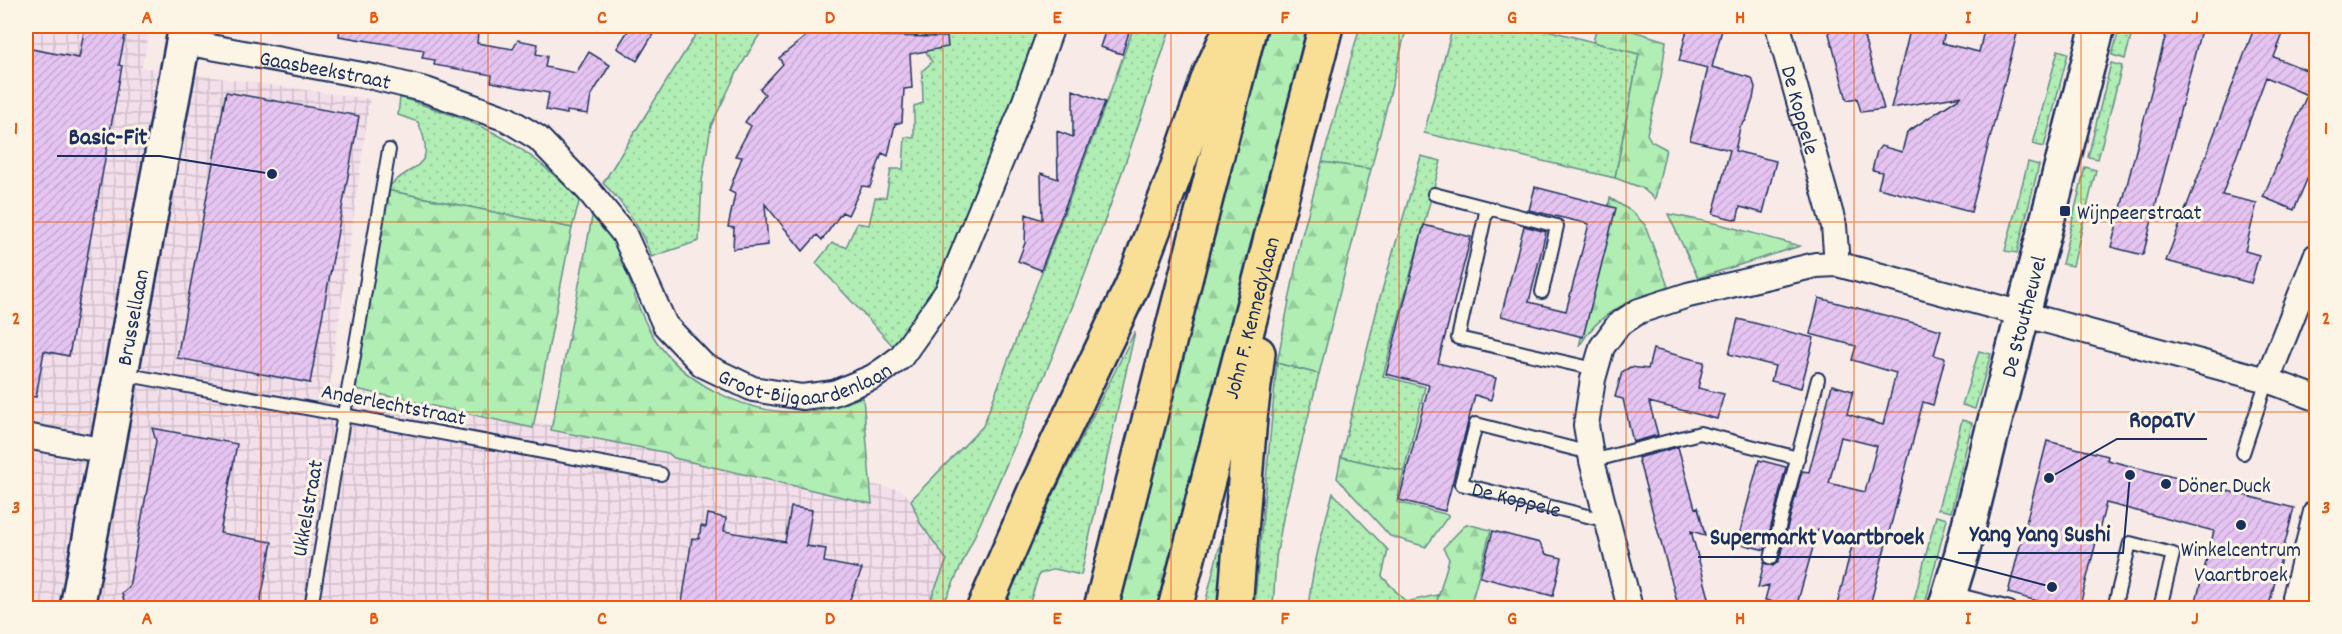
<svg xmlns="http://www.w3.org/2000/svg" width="2342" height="634" font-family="Dekko,sans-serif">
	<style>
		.industrial { fill: url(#industrial-grid) }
		.grass { fill: url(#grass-dots); stroke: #668e89; stroke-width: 1.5 }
		.forest { fill: url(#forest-firs); stroke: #668e89; stroke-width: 1.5 }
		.building { fill: url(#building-hatch); stroke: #1b2f5e; stroke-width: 1.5; fill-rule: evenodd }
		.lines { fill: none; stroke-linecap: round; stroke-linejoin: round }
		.lane-casing { stroke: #1b2f5e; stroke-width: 16 }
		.street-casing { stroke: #1b2f5e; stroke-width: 28 }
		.secondary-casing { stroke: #1b2f5e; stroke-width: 38 }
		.primary-casing { stroke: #1b2f5e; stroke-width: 38 }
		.lane { stroke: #fcf5e5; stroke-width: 12 }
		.street { stroke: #fcf5e5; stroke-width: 24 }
		.secondary { stroke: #fcf5e5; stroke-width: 33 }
		.primary { stroke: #f9df96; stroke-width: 33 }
		.grid { fill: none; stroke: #e8590c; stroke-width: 1.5; stroke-opacity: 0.55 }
		.poi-dot { fill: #1b2f5e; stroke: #fcf5e5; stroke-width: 2 }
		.labels { text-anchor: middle; stroke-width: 6; stroke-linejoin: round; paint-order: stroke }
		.street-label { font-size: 22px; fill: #1b2f5e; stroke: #fcf5e5 }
		.poi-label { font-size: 22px; fill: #1b2f5e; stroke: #fcf5e5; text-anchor: start }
		.leader { fill: none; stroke: #1b2f5e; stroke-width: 2 }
		.callout-dot { fill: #1b2f5e; stroke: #fcf5e5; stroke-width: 2 }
		.callout-label { font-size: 24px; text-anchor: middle; font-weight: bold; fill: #1b2f5e; stroke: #fcf5e5; stroke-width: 6; stroke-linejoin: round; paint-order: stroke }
		.neatline { fill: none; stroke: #e8590c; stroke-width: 2 }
		.grid-label { font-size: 20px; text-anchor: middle; font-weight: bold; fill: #e8590c }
	</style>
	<defs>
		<pattern id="industrial-grid" width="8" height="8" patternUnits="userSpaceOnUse" patternTransform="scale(1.5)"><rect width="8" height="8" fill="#f3dfea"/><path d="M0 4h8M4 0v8" fill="none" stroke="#d0c0cb"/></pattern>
		<pattern id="grass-dots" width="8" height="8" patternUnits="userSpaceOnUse" patternTransform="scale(1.5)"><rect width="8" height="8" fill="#b0eeb4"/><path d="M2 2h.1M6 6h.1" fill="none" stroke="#97cc9d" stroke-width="1.8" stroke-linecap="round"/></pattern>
		<pattern id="forest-firs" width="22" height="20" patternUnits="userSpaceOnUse" patternTransform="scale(1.5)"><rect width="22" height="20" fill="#b0eeb4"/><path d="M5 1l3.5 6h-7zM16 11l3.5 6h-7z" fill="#97cc9d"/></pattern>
		<pattern id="building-hatch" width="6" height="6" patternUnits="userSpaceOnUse" patternTransform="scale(1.5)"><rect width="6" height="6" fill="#e6c4f1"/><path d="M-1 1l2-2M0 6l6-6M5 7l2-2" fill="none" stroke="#c5a9d1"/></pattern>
	</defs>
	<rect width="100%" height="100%" fill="#f8ebe7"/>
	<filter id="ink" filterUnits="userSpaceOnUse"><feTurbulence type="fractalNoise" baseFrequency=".0167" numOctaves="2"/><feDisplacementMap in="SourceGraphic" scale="12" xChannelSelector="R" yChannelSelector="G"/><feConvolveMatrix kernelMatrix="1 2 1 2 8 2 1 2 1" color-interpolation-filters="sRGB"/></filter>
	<g filter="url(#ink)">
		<path class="industrial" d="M26 26H151L142 67 370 99 330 384 902 490 954 550 930 608H26Z"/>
		<path class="grass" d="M701 26H769L758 37 736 74 711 126 702 181 699 241 651 257C642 229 624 204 603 183Z
			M884 26H1039L1006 117 926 314 894 347 816 263 832 243 846 247 857 223 869 225 875 198 886 197 891 169H903L905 137 914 138V106L923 103 922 71 932 62 912 28 893 39Z
			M1134 26H1171C1143 113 1113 201 1080 287 1038 396 990 502 942 608H927L947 560 920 523 911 500 983 426 1108 98Z
			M1360 26H1407L1371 169 1322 162Z
			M1453 26H1532L1639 54 1615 178 1424 133Z
			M2120 26H2134L2125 59 2112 55Z
			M2058 50 2068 53 2044 147 2033 144Z
			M2111 63 2122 66 2098 159 2088 157Z
			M400 97C434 109 469 119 500 136 530 152 555 176 580 199L572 228 386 190C409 162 440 172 418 122L398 115Z
			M1421 156 1441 161 1383 376 1425 387 1404 471 1341 457 1379 301Z
			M2028 162 2039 165 2017 253 2005 251Z
			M2085 167 2096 170 2073 266 2062 264Z
			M1135 331 1081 575 1055 569 1039 574 1028 608H997Z
			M1979 351 1991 354 1975 409 1962 405Z
			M1277 363 1319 374 1284 513 1276 557 1273 608H1254Z
			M1962 420 1972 423 1951 512 1938 509Z
			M1235 485 1224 608H1204Z
			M1333 493 1388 550 1382 576 1406 602 1441 594 1435 608H1308C1312 569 1322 531 1333 493Z
			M1936 516 1947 519 1924 608H1912Z"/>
		<path class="forest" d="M1269 26H1307L1156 608H1118Z
			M1597 26H1623V28L1666 41 1661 77 1647 134 1651 141 1666 149 1655 199 1642 188 1615 178 1639 54 1593 42Z
			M1322 162 1371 169 1319 374 1277 363 1301 239Z
			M386 190 572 228 533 428 356 389Z
			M1610 198 1631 211 1645 225 1669 289C1631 299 1599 311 1579 347Z
			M593 212C604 227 616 242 622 259 631 283 637 309 650 331 679 382 744 414 801 412 822 412 843 404 863 397L872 504 674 458 668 453 551 430Z
			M1668 214 1719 224 1800 246 1698 278Z
			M1341 457 1404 471 1397 502 1449 515 1426 547 1390 536 1337 478Z
			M1466 524 1491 530 1470 608H1435L1449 559 1443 548Z"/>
		<path class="building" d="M85 26H127L119 65 122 66 69 356 44 351 36 397 26 396V48L79 58Z
			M340 26H443L478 32 477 43 513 49 518 40 538 44 536 54 547 56 545 67 576 73 589 52 610 65 591 96 588 114 567 111V114L546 110 549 93 491 82 492 75 434 65 435 60 422 58 424 50 339 36Z
			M631 26H658L637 61 617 48Z
			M798 26H880V36L947 37 948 47 910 54 912 88 904 89 902 122 895 124 888 156 882 153 870 187 862 186 848 215 842 212 822 240 817 235 803 251 765 204 768 245 733 249 734 228 728 227 735 194 729 191 742 157 735 156 751 126 745 122 765 94 760 89 783 64 779 58 805 37Z
			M1107 26H1131L1122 54 1100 47Z
			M1688 26H1723L1712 67 1752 78 1755 87 1753 99 1746 120 1740 127 1735 151 1776 161 1763 213 1740 207 1737 220 1713 214 1730 150 1690 140 1708 68 1679 61Z
			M1827 26H1861L1884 109 1861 112 1857 98 1847 100Z
			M1911 26H1947L1942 43 1979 52 1985 26H2019L1971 212 1878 188 1882 172 1872 170 1877 151 1881 146 1902 152 1907 132 1962 96 1891 108Z
			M2168 26H2202L2143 255 2111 247Z
			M2255 26H2286L2274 57 2316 74V158L2294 210 2263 197 2307 95 2266 77 2222 195 2257 203 2245 251 2259 255 2251 283 2166 261Z
			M1073 90 1105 102 1041 270 1018 261 1025 243 1026 214 1042 220 1041 173 1058 179 1057 131 1073 137Z
			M226 92 359 116 310 383 177 358Z
			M1535 187 1616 208 1583 337 1501 316 1524 226 1546 232 1529 302 1566 311 1589 224 1529 210Z
			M1424 225 1471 237 1438 363 1496 378 1491 400 1475 395 1445 511 1399 500 1429 385 1386 374Z
			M1819 298 1941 330 1934 355 1945 358 1933 405 1923 402 1869 609H1836L1854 538 1818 529 1796 608 1765 600 1769 585 1758 588 1764 563 1773 566 1779 560 1802 471 1809 472 1832 385 1853 391 1847 414 1883 425 1896 373 1852 360 1856 346 1810 334ZM1841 437 1877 446 1865 492 1829 483Z
			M1738 319 1814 338 1801 388 1771 381 1775 366 1729 354Z
			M1653 349 1704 362 1698 388 1724 394 1717 419 1649 402 1658 435 1633 442 1623 399 1615 397 1622 372 1630 367 1648 369Z
			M152 428 237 444 220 533 272 542 259 609H126L122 593 129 587 156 441Z
			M2047 441 2108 456 2107 460 2294 508 2268 609H2194L2214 531 2106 503 2079 609H2067L2008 593Z
			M1678 447 1695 508 1698 507 1705 535 1691 531 1712 609H1679L1638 458Z
			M1759 460 1786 467 1765 550 1737 543Z
			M791 507 812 510 806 546 826 549 824 562 862 569 846 609H681L692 538 699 539 701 526 706 527 708 514 726 518 724 531 785 542Z
			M1493 531 1540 543 1546 554 1562 558 1553 596 1480 577Z"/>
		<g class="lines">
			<defs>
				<g id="lane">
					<path d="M1434 194 1557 226 1542 292"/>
					<path d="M1487 208 1458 338 1595 369"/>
					<path d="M123 374 661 474"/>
					<path id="s1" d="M1590 453 1476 424 1461 484 1607 521"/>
					<path d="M2243 453 2267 380"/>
					<path d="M1592 461 1700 433 1798 458"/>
					<path d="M1771 558 1818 379"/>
					<path d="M1951 593 2010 608"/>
					<path d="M311 608 389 150"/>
					<path d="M1057 608V607"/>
					<path d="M2114 608 2130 543 2173 554 2160 608"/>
				</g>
				<g id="street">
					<path id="s2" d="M1778 26 1834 226 1837 264"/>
					<path id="s3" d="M184 42 373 77 426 90 507 119 538 138 589 191 624 234 665 325 703 365 753 389 802 397 834 393 873 377 885 369 901 357 947 292 1021 112 1052 26"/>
					<path d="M2267 380 2316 256"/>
					<path d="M26 436 106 451"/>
					<path d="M1630 608 1592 461 1586 425 1593 379 1602 347 1618 325 1639 311 1688 295 1816 265 1837 264 2267 380 2316 398"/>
					<path d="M2316 608 2295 597 2316 512"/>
				</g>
				<g id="secondary">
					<path id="s4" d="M77 608 186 26"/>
					<path id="s5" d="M1945 608 1962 553 1992 432 2098 26"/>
				</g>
				<g id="primary">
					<path d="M984 608 1036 488 1132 286 1175 174 1210 74 1232 26"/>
					<path d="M1101 608 1250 26"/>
					<path id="s6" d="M1175 608 1326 26"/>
					<path d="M1235 608 1250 418 1258 353"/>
				</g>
			</defs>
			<use href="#lane" class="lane-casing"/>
			<use href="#street" class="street-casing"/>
			<use href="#secondary" class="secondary-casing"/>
			<use href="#primary" class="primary-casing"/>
			<use href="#lane" class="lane"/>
			<use href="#street" class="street"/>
			<use href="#secondary" class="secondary"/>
			<use href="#primary" class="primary"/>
		</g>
	</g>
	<path class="grid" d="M261 26V608M488 26V608M716 26V608M943 26V608M1171 26V608M1399 26V608M1626 26V608M1854 26V608M2081 26V608M26 222H2316M26 412H2316"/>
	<g class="poi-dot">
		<rect x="2059" y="205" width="12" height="12" rx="3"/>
		<circle cx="2166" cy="484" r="6"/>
		<circle cx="2241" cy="525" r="6"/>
	</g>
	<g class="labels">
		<g class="street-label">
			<text dy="8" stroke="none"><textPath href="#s3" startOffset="144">Gaasbeekstraat</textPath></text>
			<text dy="8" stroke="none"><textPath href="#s2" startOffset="87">De Koppele</textPath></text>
			<text dy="8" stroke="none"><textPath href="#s4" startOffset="296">Brussellaan</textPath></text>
			<text dy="8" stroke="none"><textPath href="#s6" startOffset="300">John F. Kennedylaan</textPath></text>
			<text dy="8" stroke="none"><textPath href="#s5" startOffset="302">De Stoutheuvel</textPath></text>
			<text dy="8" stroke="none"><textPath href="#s3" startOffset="762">Groot-Bijgaardenlaan</textPath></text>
			<text transform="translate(394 403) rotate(11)" y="8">Anderlechtstraat</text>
			<text dy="8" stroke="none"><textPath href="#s1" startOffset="237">De Koppele</textPath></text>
			<text transform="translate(306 508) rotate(-80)" y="8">Ukkelstraat</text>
		</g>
		<g class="poi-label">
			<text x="2077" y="219">Wijnpeerstraat</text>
			<text x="2178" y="492">Döner Duck</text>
			<text x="2241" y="556" text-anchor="middle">Winkelcentrum<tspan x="2241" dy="25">Vaartbroek</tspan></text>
		</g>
	</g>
	<path class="leader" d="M272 174L160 156H57M2049 478L2117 439H2207M2130 475L2123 553H1958M2052 587L1937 557H1698"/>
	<g class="callout-dot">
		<circle cx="272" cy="174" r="6"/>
		<circle cx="2049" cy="478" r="6"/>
		<circle cx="2130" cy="475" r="6"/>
		<circle cx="2052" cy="587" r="6"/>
	</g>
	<g class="callout-label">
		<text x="108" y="144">Basic-Fit</text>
		<text x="2162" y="427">RopaTV</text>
		<text x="2040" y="541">Yang Yang Sushi</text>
		<text x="1817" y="544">Supermarkt Vaartbroek</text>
	</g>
	<rect width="2342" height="634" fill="none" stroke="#fcf5e5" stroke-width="66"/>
	<rect x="33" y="33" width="2276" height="568" class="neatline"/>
	<g class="grid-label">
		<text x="147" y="23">A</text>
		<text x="374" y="23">B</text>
		<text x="602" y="23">C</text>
		<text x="830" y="23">D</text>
		<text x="1057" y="23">E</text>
		<text x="1285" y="23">F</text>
		<text x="1512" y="23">G</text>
		<text x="1740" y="23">H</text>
		<text x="1968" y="23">I</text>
		<text x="2195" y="23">J</text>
		<text x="16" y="134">1</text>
		<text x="2326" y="134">1</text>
		<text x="16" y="324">2</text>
		<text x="2326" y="324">2</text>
		<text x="16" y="513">3</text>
		<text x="2326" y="513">3</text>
		<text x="147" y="624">A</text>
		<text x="374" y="624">B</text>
		<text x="602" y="624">C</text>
		<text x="830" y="624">D</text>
		<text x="1057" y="624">E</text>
		<text x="1285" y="624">F</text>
		<text x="1512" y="624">G</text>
		<text x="1740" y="624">H</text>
		<text x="1968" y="624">I</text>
		<text x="2195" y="624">J</text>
	</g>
</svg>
